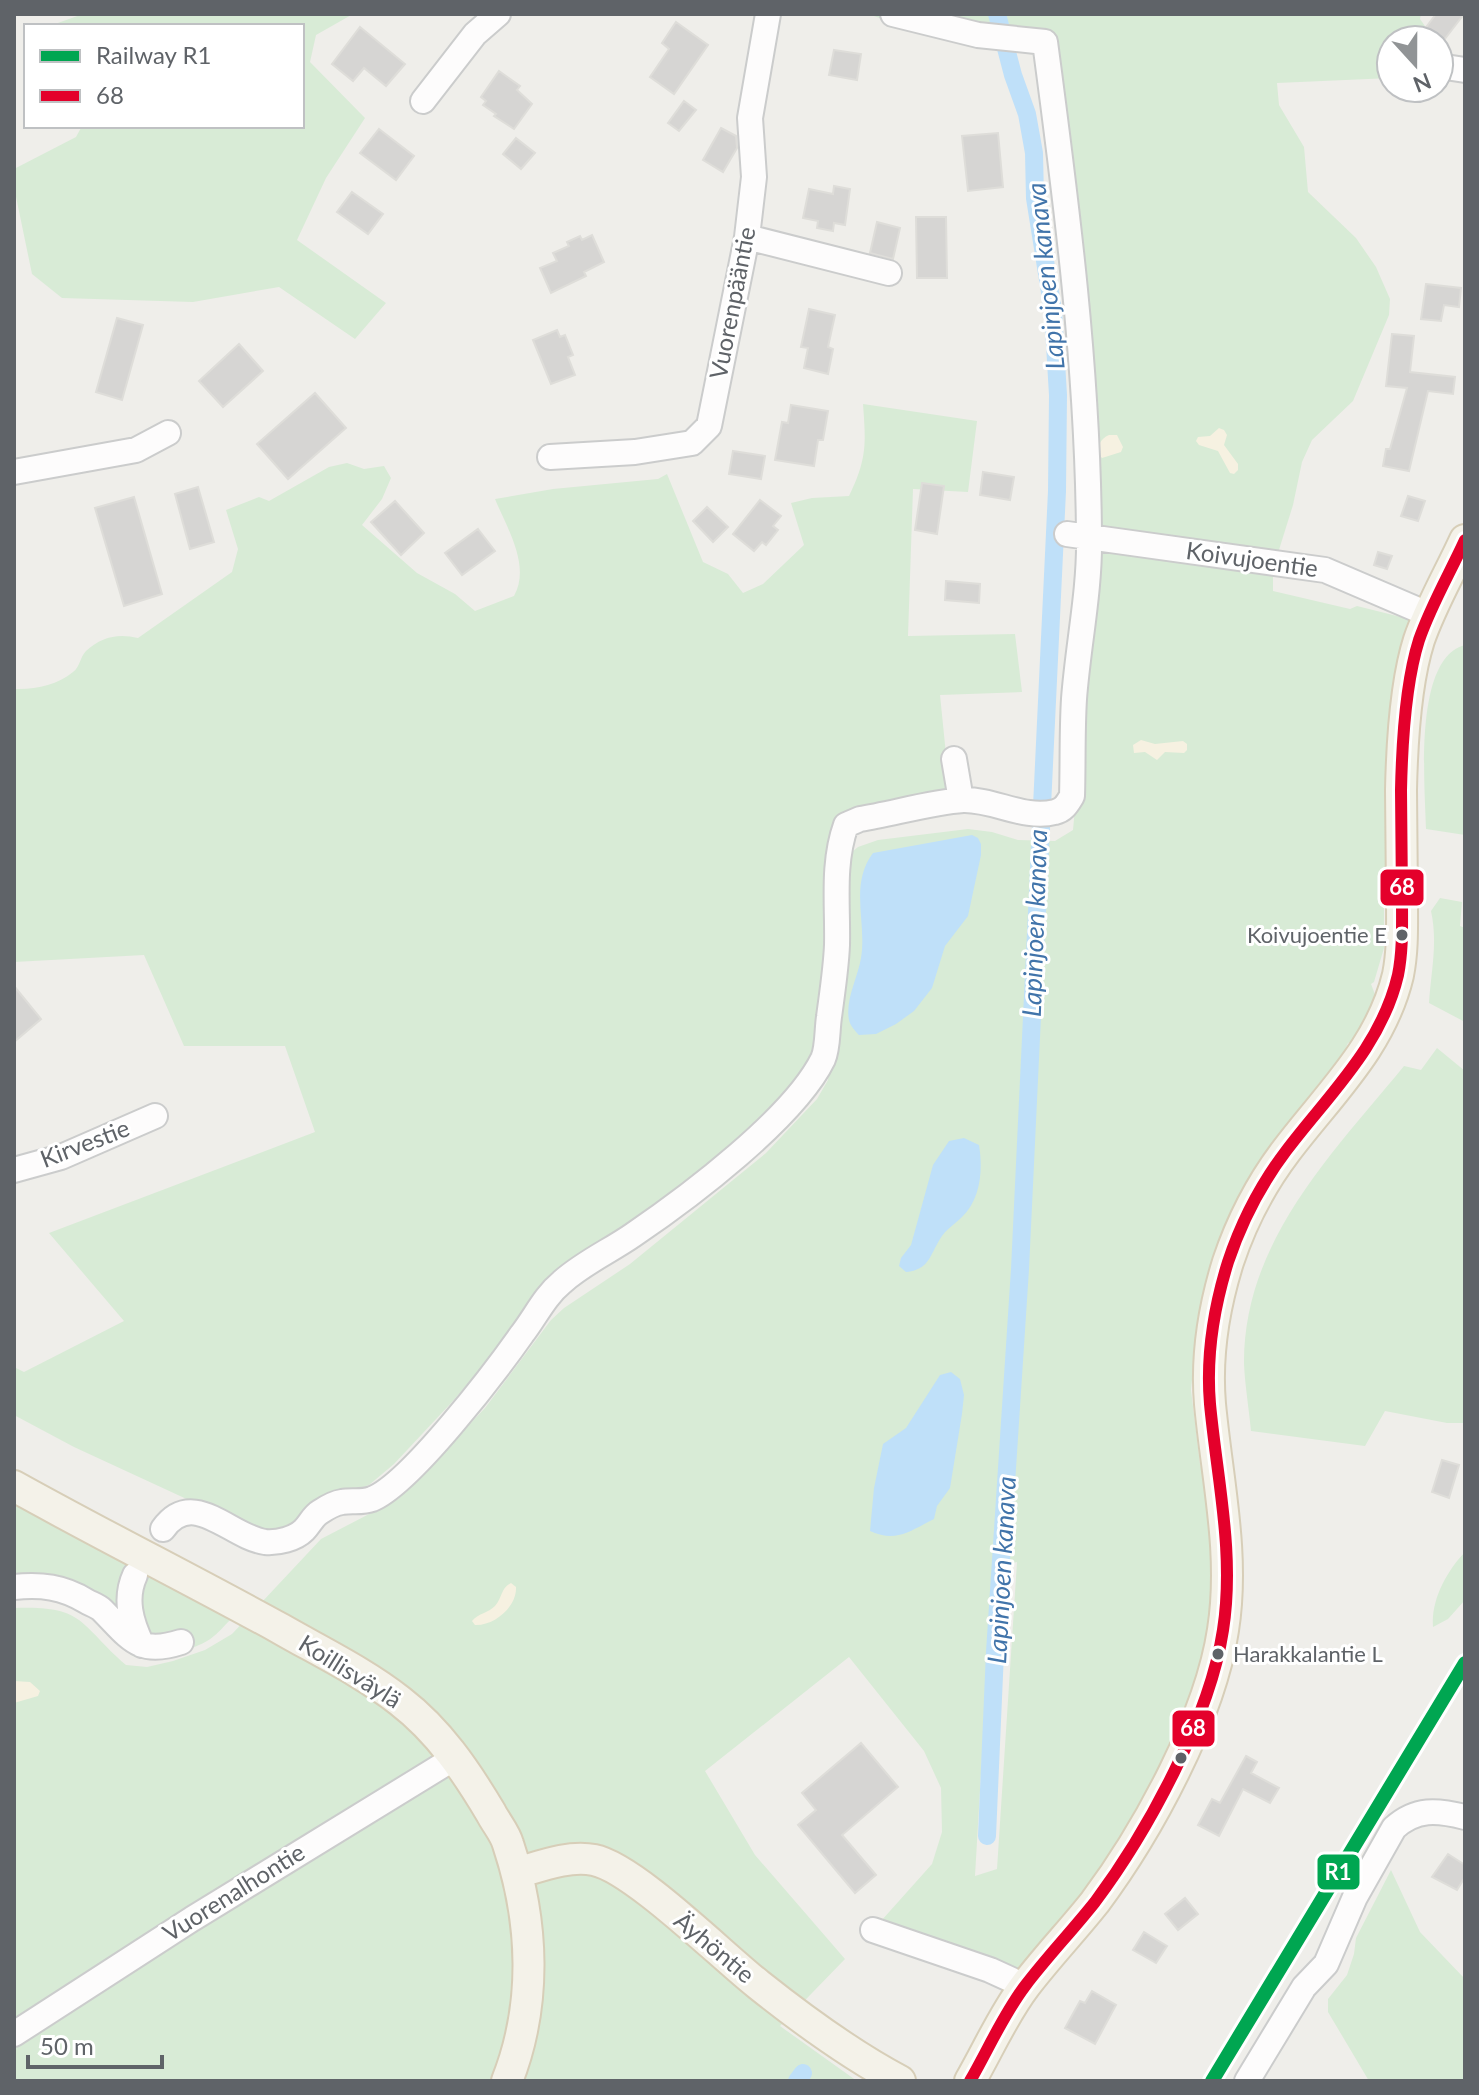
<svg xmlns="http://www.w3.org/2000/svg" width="1479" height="2095" font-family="Lato,sans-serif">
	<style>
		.green { fill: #d8ebd6; fill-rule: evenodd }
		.sand { fill: #f6f1e1 }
		.water { fill: #bfe0f9 }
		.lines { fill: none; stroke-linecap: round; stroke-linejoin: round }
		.canal { stroke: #bfe0f9; stroke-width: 18 }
		.building { fill: #d6d5d3; stroke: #deddd9; stroke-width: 2 }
		.minor-casing { stroke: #cbcccc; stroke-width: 28 }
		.major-casing { stroke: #d7ceb8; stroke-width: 34 }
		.minor { stroke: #fdfcfc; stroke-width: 24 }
		.major { stroke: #f4f2e9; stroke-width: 30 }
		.bus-1-casing { stroke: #fff; stroke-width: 18 }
		.bus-1 { stroke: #e4002b; stroke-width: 12 }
		.rail-1-casing { stroke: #fff; stroke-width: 20 }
		.rail-1 { stroke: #00a651; stroke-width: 14 }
		.bus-dot { fill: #5f6368; stroke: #fff; stroke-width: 3 }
		.labels { text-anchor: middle; stroke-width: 6; stroke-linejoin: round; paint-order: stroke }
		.bus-label { font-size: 22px; fill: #5f6368; stroke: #fff; text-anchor: end }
		.street-label { font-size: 24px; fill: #5f6368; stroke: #fff }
		.water-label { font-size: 26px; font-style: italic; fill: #4174aa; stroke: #fff }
		.line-badge { stroke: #fff; stroke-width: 3 }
		.badge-label { font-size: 22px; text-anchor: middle; font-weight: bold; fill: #fff }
	</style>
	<rect width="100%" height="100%" fill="#efeeea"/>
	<path class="green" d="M83 14H353L316 35 310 62 365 118 326 178 297 240 386 303 355 339 279 287 193 302 62 298 32 274 14 187V169L76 137 82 126H302V26H56L55 24Z
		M868 14H1421L1420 19 1427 29 1423 40H1391V78L1277 83 1279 105 1304 147 1308 192 1356 238 1376 267 1390 299 1389 315 1353 401 1312 440 1302 462 1293 505 1273 569V591L1350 609 1357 606 1409 619 1411 624C1384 672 1390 811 1389 871L1384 892V948L1374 982 1371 984 1376 997 1356 1041 1348 1043 1344 1052 1308 1097 1309 1107 1211 1279 1199 1312 1191 1390 1200 1464 1208 1493 1216 1591 1188 1725 1174 1729 1155 1782 1134 1828 1025 1986 873 1930 932 1864 942 1832 941 1788 924 1751 849 1657 705 1771 755 1855 845 1959 780 2026 857 2081H14V1608C85 1605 79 1624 126 1665L147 1667 173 1661 205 1650 232 1634 321 1539 398 1499 485 1408 551 1320 564 1308 630 1264 766 1153 817 1099 828 1080 847 856 858 847 878 840 968 829 992 832 1018 840 1055 841 1073 830 1097 565 1052 53 927 34ZM1017 1562 997 1869 975 1876 993 1568Z
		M863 404 977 421 968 492 913 489 908 636 1015 634 1022 692 940 695 950 794 858 815 814 1057 797 1080 721 1155 510 1335 452 1402 394 1464 369 1485 328 1499 302 1526 285 1532H258L74 1447 14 1415V1367L24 1372 124 1321 49 1233 315 1132 285 1046H184L144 955 14 962V689C35 690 57 685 73 672 80 667 80 657 86 651 101 637 118 633 138 638L232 572 238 549 226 510 259 497 269 501 329 467 347 463 364 469 384 466 391 478 382 499 362 525 417 573 455 594 475 611 514 596C531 566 507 528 495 499L553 489 658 479 667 474 703 562 728 574 743 593 763 584 804 545 791 503 812 498 849 496C867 459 866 444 863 404Z
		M1465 645V835L1426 829C1425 786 1413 658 1465 645Z
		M1440 898 1462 902 1460 926 1465 928V1022L1429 1003C1431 971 1438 943 1431 911Z
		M1437 1048 1465 1071V1423H1447L1385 1411 1365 1446 1251 1431C1249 1409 1245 1386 1244 1364 1243 1242 1332 1154 1404 1066L1421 1070Z
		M14 1501 230 1620C223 1627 216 1636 207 1641 192 1650 144 1666 130 1654 109 1636 93 1608 64 1599 49 1595 29 1598 14 1599Z
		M1465 1552V1600L1448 1619 1433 1627C1431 1599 1447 1571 1465 1552Z
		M1391 1870 1420 1932 1465 1979V2081H1369L1328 2012V1999L1347 1975 1354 1954 1356 1938Z"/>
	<path class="sand" d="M1219 428 1224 430 1227 435 1224 445 1238 464V470L1234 474 1230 473 1218 451 1199 445 1196 441 1198 437 1210 436Z
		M1109 435H1117L1123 447 1121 452 1102 458 1098 454C1098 445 1100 439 1109 435Z
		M1141 740 1155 744 1183 741 1187 744V750L1184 753 1165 752 1157 760 1145 752 1134 753 1133 745Z
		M511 1583 516 1587C517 1607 494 1626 475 1625L472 1621C479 1613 488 1613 495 1606 503 1597 500 1589 511 1583Z
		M14 1681 30 1682 40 1691 38 1696 14 1703Z"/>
	<path class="water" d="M972 835 978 838 981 844V855L968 916 945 946 932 988 914 1011 896 1024 876 1034 859 1035C855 1031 850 1025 849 1020 845 1000 858 977 861 958 867 922 849 885 873 853Z
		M964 1138 979 1145C983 1169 981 1199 962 1217 955 1224 946 1229 940 1239 930 1255 929 1270 906 1272L899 1266 901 1258 911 1245 933 1165 949 1141Z
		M951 1372 960 1379 964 1395 962 1414 950 1488 937 1506 934 1519C910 1531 896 1543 870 1531L874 1488 883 1444 906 1428 940 1375Z"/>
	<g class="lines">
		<path class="canal" d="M987 1836 995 1652 1020 1269 1057 491 1058 395 1053 311 1035 198 1034 153 1027 114 1013 75 997 14
			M797 2081 803 2073"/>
	</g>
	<path class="building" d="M1436 14H1464L1444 40H1429L1421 34Z
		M676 22 708 45 674 94 650 77 669 49 662 43Z
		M360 27 405 64 386 86 364 68 353 81 332 64Z
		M834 50 861 54 857 80 829 75Z
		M499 71 520 86 517 90 532 104 514 129 494 116 496 114 483 105 486 101 481 97Z
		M684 101 696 110 679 131 668 123Z
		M721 128 736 136 737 148 723 172 703 160Z
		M379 129 414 156 396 180 360 153Z
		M998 133 1003 187 968 191 962 136Z
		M516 138 535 153 521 169 503 154Z
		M834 186 850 189 845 225 834 223 833 231 817 228 818 221 803 218 809 189 833 194Z
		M352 192 383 214 368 234 337 212Z
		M916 217H946L947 278H917Z
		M877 222 900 228 893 259 870 253Z
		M592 235 604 262 584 272 586 276 551 293 540 268 557 261 553 253 569 246 567 242 580 236 582 240Z
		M1426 284 1461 288 1459 307 1444 305 1441 321 1421 319Z
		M809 309 835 315 828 347 833 349 828 374 804 368 808 348 801 347Z
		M117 318 143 325 122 400 96 392Z
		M557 330 560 337 565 335 573 355 568 357 575 375 551 384 533 340Z
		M1392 334 1414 336 1410 372 1455 377 1453 394 1428 391 1409 471 1383 466 1386 449H1390L1407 388 1386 386Z
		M239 344 263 371 223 407 199 381Z
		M315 393 346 428 288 479 257 444Z
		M791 405 828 411 823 440H818L814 466 775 460 782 422 788 423Z
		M733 451 765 456 761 479 729 474Z
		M983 472 1014 477 1010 500 980 495Z
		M922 483 944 486 937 534 915 530Z
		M198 487 214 542 190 549 175 494Z
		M1408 496 1425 501 1418 521 1401 516Z
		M134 497 162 594 124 606 95 508Z
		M760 500 781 516 773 526 778 530 766 545 762 542 754 551 733 534Z
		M395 501 424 533 401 555 371 522Z
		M707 507 728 527 713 542 693 521Z
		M478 529 495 551 462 575 445 553Z
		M1378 552 1392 556 1387 569 1374 565Z
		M946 581 980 584 979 603 945 600Z
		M14 986 41 1019 14 1042Z
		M1442 1460 1459 1465 1449 1498 1432 1492Z
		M861 1743 898 1787 842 1835 876 1875 855 1893 798 1825 816 1810 802 1793Z
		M1246 1756 1257 1762 1251 1773 1279 1788 1270 1803 1243 1789 1219 1836 1198 1825 1212 1799 1220 1803Z
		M1448 1854 1465 1865V1877L1457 1890 1432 1877Z
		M1185 1898 1198 1914 1178 1930 1165 1914Z
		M1144 1932 1167 1946 1156 1963 1133 1950Z
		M1092 1991 1116 2005 1095 2044 1065 2028 1080 2001 1085 2003Z"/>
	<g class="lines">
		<defs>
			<path id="minor" d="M1439 66 1465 70
				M423 101 475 34 498 14
				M747 237 889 273
				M550 457 635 452 692 443 709 426 747 237 754 177 750 118 768 14
				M14 472 136 450 168 433
				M1067 534 1325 570 1430 615
				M954 759 961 800
				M14 1170 61 1157 155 1116
				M163 1529C193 1487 230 1537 265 1542 278 1543 295 1539 304 1530 310 1524 313 1516 320 1512 326 1508 335 1503 342 1502 352 1500 361 1503 372 1499 410 1484 496 1371 522 1334 536 1316 544 1297 562 1282 583 1263 610 1251 633 1235 689 1197 794 1118 823 1059 828 1048 827 1030 829 1017 832 994 836 969 837 945 838 905 832 864 846 825L860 819C891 814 933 802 963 800 994 799 1024 820 1055 812 1064 810 1067 804 1072 796 1073 764 1072 731 1074 699 1078 645 1090 591 1089 537 1088 370 1067 207 1045 42L978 35 893 14
				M135 1575C124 1599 131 1622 142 1645
				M14 1587C41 1584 63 1587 86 1601 91 1604 98 1606 102 1610 130 1638 138 1656 181 1642
				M873 1930 990 1970 1025 1986
				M14 2034 192 1919 456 1757
				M1247 2081 1304 1987 1326 1964 1355 1897 1394 1828C1416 1808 1437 1810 1465 1817"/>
			<path id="major" d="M14 1486C102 1535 192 1580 281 1629 321 1652 363 1672 400 1701 439 1731 466 1771 491 1813 496 1823 505 1833 508 1844 534 1922 537 2005 507 2081
				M517 1873C541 1866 569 1855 594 1860 634 1868 723 1957 759 1985 803 2020 851 2055 900 2081
				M970 2081C988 2050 1003 2015 1025 1986 1047 1957 1072 1931 1095 1902 1148 1831 1210 1717 1223 1630 1235 1554 1217 1479 1210 1404 1206 1357 1214 1307 1228 1262 1241 1223 1261 1184 1286 1151 1329 1094 1381 1047 1398 975 1403 950 1402 925 1402 899 1402 863 1401 826 1401 790 1402 743 1405 684 1419 640 1431 605 1450 573 1465 540"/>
		</defs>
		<use href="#minor" class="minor-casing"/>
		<use href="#major" class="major-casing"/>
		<use href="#minor" class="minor"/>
		<use href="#major" class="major"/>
		<defs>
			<path id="bus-1" d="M970 2081C988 2050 1003 2015 1025 1986 1047 1957 1072 1931 1095 1902 1148 1831 1210 1717 1223 1630 1235 1554 1217 1479 1210 1404 1206 1357 1214 1307 1228 1262 1241 1223 1261 1184 1286 1151 1329 1094 1381 1047 1398 975 1403 950 1402 925 1402 899 1402 863 1401 826 1401 790 1402 743 1405 684 1419 640 1431 605 1450 573 1465 540"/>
		</defs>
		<use href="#bus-1" class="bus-1-casing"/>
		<use href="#bus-1" class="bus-1"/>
		<defs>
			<path id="rail-1" d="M1212 2081 1465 1663"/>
		</defs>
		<use href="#rail-1" class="rail-1-casing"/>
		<use href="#rail-1" class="rail-1"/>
	</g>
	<g class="bus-dot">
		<circle cx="1402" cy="935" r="7"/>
		<circle cx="1218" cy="1654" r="7"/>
		<circle cx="1181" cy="1758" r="7"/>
	</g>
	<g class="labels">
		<g class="bus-label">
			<text x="1387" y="943">Koivujoentie E</text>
			<text x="1233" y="1662" text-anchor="start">Harakkalantie L</text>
		</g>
		<g class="street-label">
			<text transform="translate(733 303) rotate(-79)" y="8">Vuorenpääntie</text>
			<text transform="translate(1252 560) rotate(8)" y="8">Koivujoentie</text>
			<text transform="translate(85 1144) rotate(-21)" y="8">Kirvestie</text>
			<text transform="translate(350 1672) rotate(32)" y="8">Koillisväylä</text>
			<text transform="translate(234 1893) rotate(-32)" y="8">Vuorenalhontie</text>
			<text transform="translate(714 1948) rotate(40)" y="8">Äyhöntie</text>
		</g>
		<g class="water-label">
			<text transform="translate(1046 276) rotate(-96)" y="9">Lapinjoen kanava</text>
			<text transform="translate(1035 923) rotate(-88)" y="9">Lapinjoen kanava</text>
			<text transform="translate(1002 1570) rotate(-87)" y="9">Lapinjoen kanava</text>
		</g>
	</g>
	<g class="line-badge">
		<rect x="1379" y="868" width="46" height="39" rx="8" fill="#e4002b"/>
		<rect x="1171" y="1709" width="45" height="39" rx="8" fill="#e4002b"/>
		<rect x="1316" y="1853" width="45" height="38" rx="8" fill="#00a651"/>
	</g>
	<g class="badge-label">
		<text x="1402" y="895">68</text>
		<text x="1193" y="1736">68</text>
		<text x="1338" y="1880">R1</text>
	</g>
	<rect width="1479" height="2095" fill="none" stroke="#5f6368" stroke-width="32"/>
	<rect x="24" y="24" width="280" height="104" fill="#ffffff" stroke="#bfc1c3" stroke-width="2"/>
	<rect x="40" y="50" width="40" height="12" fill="#00a651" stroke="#bfc1c3" stroke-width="2"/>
	<text x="96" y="64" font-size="24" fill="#5f6368">Railway R1</text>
	<rect x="40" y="90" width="40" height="12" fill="#e4002b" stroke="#bfc1c3" stroke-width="2"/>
	<text x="96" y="104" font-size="24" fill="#5f6368">68</text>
	<g transform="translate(1415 64) rotate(159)"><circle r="38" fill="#ffffff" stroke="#bfc1c3" stroke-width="2"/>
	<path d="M0-6L14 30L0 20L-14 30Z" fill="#919496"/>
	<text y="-12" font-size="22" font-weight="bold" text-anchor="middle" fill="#5f6368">N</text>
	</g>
	<path d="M28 2055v12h134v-12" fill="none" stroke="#5f6368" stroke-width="4"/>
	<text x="40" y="2055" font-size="24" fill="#5f6368" stroke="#ffffff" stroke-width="6" paint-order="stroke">50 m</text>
</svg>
